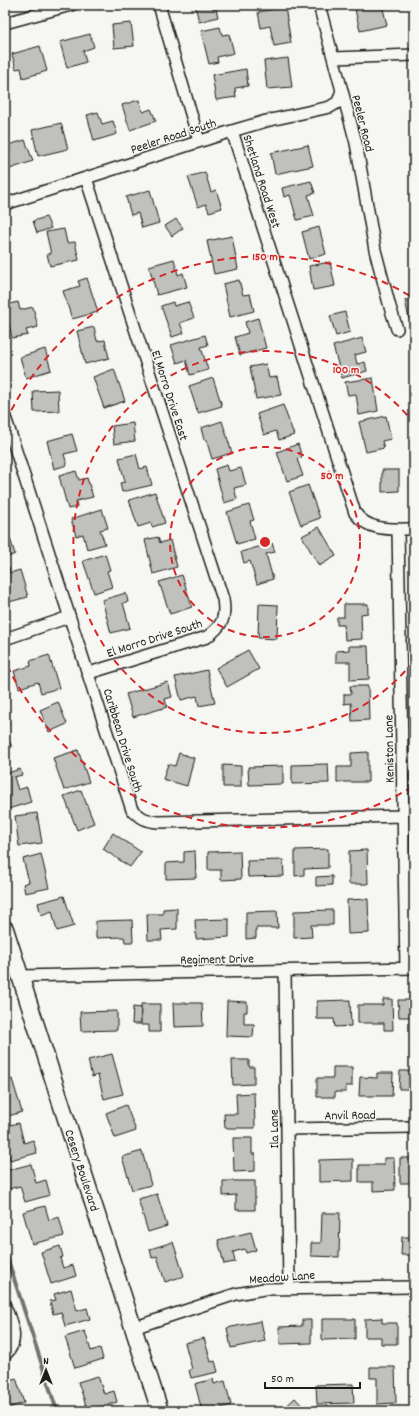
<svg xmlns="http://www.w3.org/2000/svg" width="419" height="1416" font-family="Dekko,sans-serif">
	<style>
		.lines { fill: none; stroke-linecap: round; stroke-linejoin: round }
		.stream { stroke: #727271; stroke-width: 4 }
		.building { fill: #c0c0bd; stroke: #1c1c1c }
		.street-casing { stroke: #1c1c1c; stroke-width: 14 }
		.secondary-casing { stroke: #1c1c1c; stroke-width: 19 }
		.street { stroke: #f6f6f2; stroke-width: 11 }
		.secondary { stroke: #f6f6f2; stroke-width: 16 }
		.ring { fill: none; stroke: #d62828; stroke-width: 2; stroke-dasharray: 7 5 }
		.labels { text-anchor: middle; stroke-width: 3; stroke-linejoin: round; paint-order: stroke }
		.street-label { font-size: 13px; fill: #1c1c1c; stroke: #f6f6f2 }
		.centre { fill: #d62828; stroke: #f6f6f2; stroke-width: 2 }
		.ring-label { font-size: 12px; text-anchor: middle; font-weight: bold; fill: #d62828; stroke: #f6f6f2; stroke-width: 3; stroke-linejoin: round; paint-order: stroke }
	</style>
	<rect width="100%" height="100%" fill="#f6f6f2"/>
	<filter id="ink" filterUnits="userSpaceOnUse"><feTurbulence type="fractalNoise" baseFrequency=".025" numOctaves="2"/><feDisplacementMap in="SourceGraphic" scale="8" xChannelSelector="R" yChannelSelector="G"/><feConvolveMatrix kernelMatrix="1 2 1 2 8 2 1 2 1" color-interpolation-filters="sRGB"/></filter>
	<g filter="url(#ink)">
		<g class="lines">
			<path class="stream" d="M5 1251 57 1411"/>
		</g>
		<path class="building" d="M195 5H215L218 17 199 22Z
			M354 5H382L387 25 360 31Z
			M285 7 291 43 274 46 270 26 261 28 258 12Z
			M131 23 134 46 114 48 112 25Z
			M220 27 222 35 229 34 234 53 217 57 218 62 209 64 201 31Z
			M90 34 94 47 83 51 86 62 67 68 60 42Z
			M40 46 47 71 23 78 21 68 16 69 12 54Z
			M288 58 292 87 267 89 264 61Z
			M246 69 248 86 235 88 236 97 216 100 212 75Z
			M139 100 143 112 151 109 156 121 130 130 122 105Z
			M98 112 102 124 113 121 117 134 94 141 87 115Z
			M61 123 68 149 38 156 32 130Z
			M25 140 33 161 7 170 5 164V146Z
			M308 145 313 166 275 174 271 153Z
			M205 172 211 192 216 190 222 208 209 212 206 204 198 207 188 177Z
			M311 181 315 193 308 195 314 216 297 220 290 195 284 197 282 188Z
			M150 190 159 223 142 228 138 213 131 215 126 197Z
			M46 217 51 228 37 233 33 221Z
			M176 219 183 228 172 236 165 226Z
			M319 227 326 254 309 259 302 232Z
			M64 229 67 243 75 242 79 260 50 266 47 254H51L46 232Z
			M232 236 238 269 214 274 207 241Z
			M174 259 178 275 183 273 187 287 157 295 149 266Z
			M330 262 335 286 313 290 309 266Z
			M87 278 98 312 72 319 63 291 80 286 78 281Z
			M239 280 243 295 250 294 254 311 230 317 223 284Z
			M414 298V318L409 319 405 300Z
			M18 302 20 310 33 307 38 327 26 330 28 335 12 338 5 305Z
			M173 302 174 306 188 302 194 318 180 323 184 333 172 337 161 306Z
			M345 312 350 332 336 336 330 316Z
			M258 318 266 348 240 355 235 337 248 333 245 322Z
			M94 327 97 341 105 340 109 358 85 364 77 331Z
			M205 335 208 345 201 347 208 370 190 375 186 360 177 363 171 345Z
			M362 338 366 352 355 355 357 364 365 362 367 371 342 378 333 346Z
			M45 349 51 370 26 378 20 357Z
			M266 364 269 378 277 377 281 395 256 399 250 367Z
			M114 369 125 401 104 408 93 377Z
			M213 378 222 406 198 413 189 386Z
			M373 378 378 411 359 415 356 394 348 395 345 382Z
			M58 390 59 411 34 412 33 391Z
			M283 405 294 435 279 440 276 431 264 435 257 414Z
			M386 416 391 439 382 441 384 448 366 452 359 422Z
			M222 421 232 453 212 459 206 439 204 440 201 428Z
			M133 423 135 441 114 444 112 426Z
			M72 434 77 451 64 454 67 465 54 469 47 441Z
			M298 444 302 458 297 459 303 476 287 481 277 452Z
			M136 454 140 469 147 467 152 485 122 492 120 483 125 482 119 458Z
			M227 465 229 471 241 468 246 485 234 488 237 499 224 503 215 469Z
			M382 470H399V491L382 492Z
			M76 471 79 480 87 478 93 497 76 501 77 507 68 509 59 476Z
			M308 485 320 518 301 525 289 492Z
			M155 492 165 523 152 527 151 523 138 527 129 500Z
			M249 505 254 520 250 521 255 539 237 544 227 512Z
			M102 509 108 528 100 530 105 544 87 549 83 534 76 536 71 519Z
			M5 523 15 554 8 557 7 553H5Z
			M319 527 336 556 319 566 302 536Z
			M158 537 160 543 170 540 177 567 153 574 145 540Z
			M272 543 275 552 266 554 273 579 257 584 250 561 244 563 241 552Z
			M105 554 110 570 107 571 112 587 94 593 83 561Z
			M9 567 10 573 20 570 28 597 5 603V568Z
			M182 575 192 607 170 614 159 582Z
			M126 593 128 602 123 603 130 628 111 633 102 600Z
			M259 604 278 605 277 639 258 638Z
			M344 604H368V613L361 614 362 639 345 640 344 625H337V617H344Z
			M349 646H368L369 679 350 680V662H336V651L349 650Z
			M248 650 259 669 227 687 216 668Z
			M49 655 59 688 41 693 38 682 19 688 14 671 31 666 30 661Z
			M207 670 215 703 199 706 197 696 181 700 175 677Z
			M168 682 172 697 165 699 167 707 133 717 126 694Z
			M350 686H368L369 720 352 721 351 703 344 704V694H351Z
			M58 702 67 724 49 732 40 710Z
			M5 716 9 725 5 727Z
			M5 732 12 747 5 751Z
			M78 750 89 782 64 790 53 758Z
			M368 752V782H337V767H351V753Z
			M179 753 194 758 187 786 163 779 168 764 175 766Z
			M328 764 329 783 292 784V765Z
			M223 765 241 766V787H223Z
			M283 766V784L249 785 248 767Z
			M20 769 22 775 14 777 18 790 27 787 31 802 5 810V774Z
			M81 790 94 823 77 830 64 796Z
			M37 813 42 843 19 846 15 816Z
			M113 833 141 852 130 867 103 849Z
			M328 849V868L304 869V875L295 876V850Z
			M367 850 368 884H349V851Z
			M195 851 196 878 166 879V863L184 862V852Z
			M240 851 241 879 221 880V870H208V852Z
			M41 854 49 888 25 893 23 884 29 882 23 859Z
			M283 860 284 876 248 877 247 861Z
			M332 876V885L316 886V877Z
			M64 896 74 926 57 931 52 911 41 915 38 903Z
			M368 899 369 933 348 934 347 900Z
			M177 908V929L161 930 162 940H148L147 914H163V909Z
			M333 910V925H311L312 937 294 938V911Z
			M277 911 278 928H256V938L246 939V912Z
			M229 919V937L196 939 195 920Z
			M132 920 133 942H125L124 937 96 938V921Z
			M383 999H392L393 1030H384V1023H358V1005H383Z
			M350 1000 351 1026 335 1027 334 1019H317V1001Z
			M398 1000H414V1024H410V1017H399Z
			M227 1001 247 1002V1012H244V1024H254L253 1037 226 1036Z
			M173 1003H202L203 1026 174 1027Z
			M141 1004H160V1032H149V1025H141Z
			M133 1007 141 1008 140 1024H132Z
			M117 1011V1030L81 1031 80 1012Z
			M112 1054 123 1094 104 1099 98 1075 92 1077 88 1060Z
			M5 1057 9 1067 5 1069Z
			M232 1060H249V1067H254V1084L233 1085Z
			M333 1067H352V1086H346V1092H335V1097H317V1078H333Z
			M400 1071H414V1089H399Z
			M377 1073H393L392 1096H359L360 1077 377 1078Z
			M12 1079 22 1112 5 1117V1081Z
			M254 1093 255 1128H225L224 1114H237L236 1094Z
			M126 1105 136 1131 115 1138 106 1113Z
			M19 1123 24 1143 33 1140 37 1153 10 1160 5 1141V1126Z
			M233 1138H252V1154H255V1171L234 1172Z
			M142 1151 151 1185 132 1190 122 1157Z
			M384 1158H394L395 1190 373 1191V1182H359V1165H384Z
			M400 1158H414V1183H400Z
			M353 1159V1181L319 1182V1160Z
			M31 1164 36 1183 46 1180 50 1195 25 1202 20 1186 5 1190V1171Z
			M223 1181H255V1210H236V1195L223 1196Z
			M157 1194 167 1226 148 1232 138 1199Z
			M45 1206 49 1220 59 1217 64 1236 32 1244 23 1212Z
			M322 1213H340L339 1257 311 1256V1243H321Z
			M251 1232 256 1250 246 1253 245 1249 233 1252 235 1262 224 1264 218 1240Z
			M402 1237H414V1255H401Z
			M173 1242 184 1276 165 1282 157 1256 152 1258 150 1249Z
			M60 1246 63 1257 60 1258 63 1268 73 1265 76 1276 51 1284 41 1252Z
			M71 1289 77 1311 87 1308 90 1319 65 1326 61 1312 53 1314 50 1301 56 1300 54 1294Z
			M382 1318V1323H397V1344H381V1337H365V1319Z
			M322 1319H355V1339L322 1340Z
			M302 1320H311V1343L280 1344 279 1327 302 1326Z
			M261 1321 265 1341 231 1348 227 1328Z
			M85 1331 91 1351 100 1348 103 1359 75 1368 65 1337Z
			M204 1338 211 1362 215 1361 218 1372 191 1378 189 1370 192 1369 185 1343Z
			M370 1367H395L396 1403 377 1404V1378H370Z
			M98 1376 104 1394 114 1391 117 1402 88 1411 78 1382Z
			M16 1378 24 1403 5 1409V1382Z
			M213 1379 214 1384 225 1381 231 1405 221 1408 222 1411H202L195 1384Z
			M353 1384 354 1403 317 1404 316 1385Z
			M295 1398 307 1411H281Z"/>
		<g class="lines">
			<defs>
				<path id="street" d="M159 5 199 141
					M319 5 356 143 375 250 390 307 397 329
					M5 23 71 5
					M334 58 414 55
					M232 131 355 513C369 532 392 529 414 529
					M86 178 223 599C226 618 223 625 207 637L89 673
					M5 204 232 131 266 121 330 107 338 102 342 90
					M5 417 132 810C140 818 147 821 158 822L403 816
					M398 529 406 968
					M5 639 69 617
					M285 971 289 1288
					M20 976 414 968
					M287 1129 414 1127
					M5 1306C11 1323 21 1340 5 1355
					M133 1328 236 1294 264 1289 414 1287"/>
				<path id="secondary" d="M5 929 160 1411"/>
			</defs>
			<use href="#street" class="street-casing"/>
			<use href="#secondary" class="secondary-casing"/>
			<use href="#street" class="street"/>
			<use href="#secondary" class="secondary"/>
		</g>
	</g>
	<g class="ring">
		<circle cx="265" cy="542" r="95"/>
		<path d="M413 662A191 191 0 1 1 413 422"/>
		<path d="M412 787A286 286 0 0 1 6 663M6 421A286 286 0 0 1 412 297"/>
	</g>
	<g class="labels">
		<g class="street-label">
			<text transform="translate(364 123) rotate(76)" y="5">Peeler Road</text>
			<text transform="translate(173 135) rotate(-18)" y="5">Peeler Road South</text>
			<text transform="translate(263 181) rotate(72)" y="5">Shetland Road West</text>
			<text transform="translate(171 395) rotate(72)" y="5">El Morro Drive East</text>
			<text transform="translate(154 637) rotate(-18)" y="5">El Morro Drive South</text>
			<text transform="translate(124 740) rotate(73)" y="5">Caribbean Drive South</text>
			<text transform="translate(388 749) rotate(-91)" y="5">Keniston Lane</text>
			<text transform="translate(217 958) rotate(-1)" y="5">Regiment Drive</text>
			<text transform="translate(350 1114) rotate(-1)" y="5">Anvil Road</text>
			<text transform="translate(273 1129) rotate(-91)" y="5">Ila Lane</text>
			<text transform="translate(83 1170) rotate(72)" y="5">Cesery Boulevard</text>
			<text transform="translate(282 1276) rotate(-4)" y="5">Meadow Lane</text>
		</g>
	</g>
	<circle cx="265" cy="542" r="6" class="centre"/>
	<g class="ring-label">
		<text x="265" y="260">150 m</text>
		<text x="346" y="373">100 m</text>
		<text x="332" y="479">50 m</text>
	</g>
	<rect width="419" height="1416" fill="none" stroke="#f6f6f2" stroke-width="20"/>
	<rect x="10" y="10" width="399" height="1396" fill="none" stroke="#1c1c1c" stroke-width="1.5" filter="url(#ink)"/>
	<g transform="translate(46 1370)" stroke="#f6f6f2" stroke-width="3" paint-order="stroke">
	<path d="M0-3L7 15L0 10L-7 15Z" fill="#1c1c1c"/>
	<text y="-6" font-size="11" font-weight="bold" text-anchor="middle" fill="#1c1c1c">N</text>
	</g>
	<path d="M265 1382v6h95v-6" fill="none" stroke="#1c1c1c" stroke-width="2"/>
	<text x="271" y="1382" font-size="12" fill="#1c1c1c" stroke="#f6f6f2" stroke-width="3" paint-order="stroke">50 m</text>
</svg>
